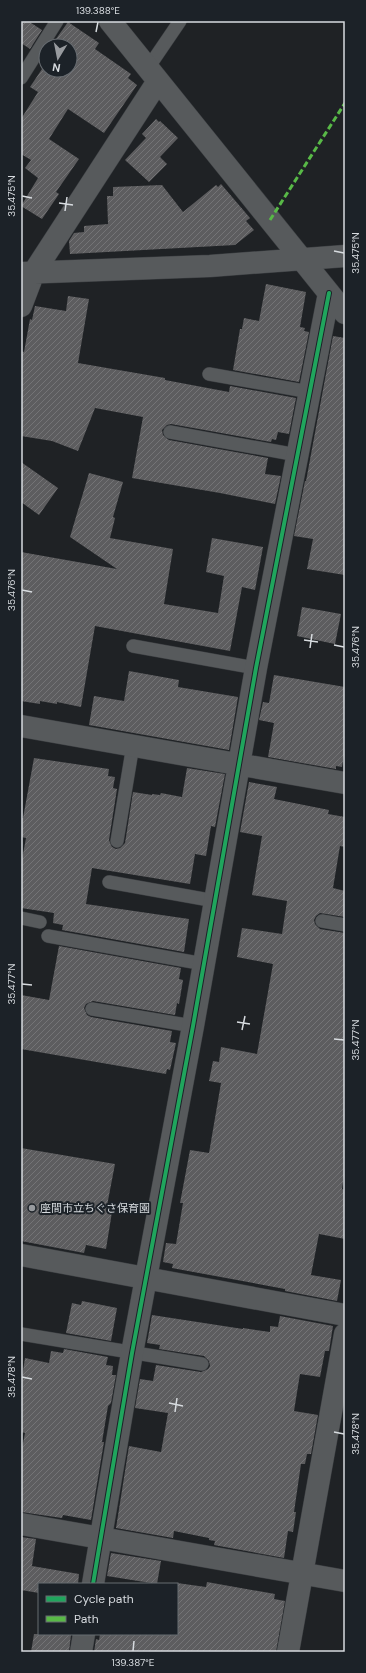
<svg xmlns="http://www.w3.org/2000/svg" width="366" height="1673" font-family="'DM Sans','Noto Sans JP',sans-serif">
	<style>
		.building { fill: url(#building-hatch) }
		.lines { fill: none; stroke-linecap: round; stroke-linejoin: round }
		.lane-casing { stroke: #3a3d40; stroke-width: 14 }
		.street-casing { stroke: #3a3d40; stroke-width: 23 }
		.lane { stroke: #575a5c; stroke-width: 13 }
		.street { stroke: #575a5c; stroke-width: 22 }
		.quiet { stroke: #58b947; stroke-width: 3; stroke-dasharray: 6 3; stroke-linecap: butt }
		.cycleway-casing { stroke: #1c2228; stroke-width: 6 }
		.cycleway { stroke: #20a55d; stroke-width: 4 }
		.ticks { fill: none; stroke: #d7dbdf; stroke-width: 1.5 }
		.poi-dot { fill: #979a9e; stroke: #1c2228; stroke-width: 1.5 }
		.labels { text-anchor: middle; stroke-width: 4; stroke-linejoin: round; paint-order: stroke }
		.poi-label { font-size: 11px; fill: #d7dbdf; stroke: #1c2228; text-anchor: start }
		.neatline { fill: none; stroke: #d7dbdf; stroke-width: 1.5 }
		.ticks-label { font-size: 10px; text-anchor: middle; fill: #d7dbdf }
	</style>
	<defs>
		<pattern id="building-hatch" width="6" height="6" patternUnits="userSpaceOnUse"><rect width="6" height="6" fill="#5d5d5f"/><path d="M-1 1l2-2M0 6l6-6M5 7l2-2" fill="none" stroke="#747476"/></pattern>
	</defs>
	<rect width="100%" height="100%" fill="#1f2225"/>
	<path class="building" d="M21 21H28L42 30 30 49 21 43Z
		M68 22 99 43 95 49 131 74 128 78 137 85 104 133 68 109 49 139 79 159 56 192 59 194 42 219 21 206 38 178 25 168 31 160 21 154V119L38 92 30 87 46 63V70H70V46H51Z
		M156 119 159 122 160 121 178 138 160 157 167 164 149 182 125 160 146 138 142 134Z
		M221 184 250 218 246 221 254 230 235 245 70 254 69 241 74 233 84 232V226L108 224 107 196H113V187L162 185 183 212 216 185 218 187Z
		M266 284 306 292 300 327 305 328 304 331 309 332 299 382 233 370 240 329H242L244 318 259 321Z
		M68 296 89 299 78 363 165 378V380L229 392 230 386 296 398 289 434 278 432 276 440 272 439 271 442 171 424 167 425 162 430 163 435 169 440 268 458 265 474 281 476 275 504 220 493 132 478 143 417 95 408 78 451 52 441 21 436V351L24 352 30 319 32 320 35 306 66 311Z
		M333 336 345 338V575L307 569 313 539 294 536 305 481H306Z
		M21 462 58 488 39 515 21 502Z
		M89 473 123 482 113 517 115 518 110 538 173 549 164 604 218 613 224 576 206 572 212 538 263 547 255 590 242 587 230 651 95 626 81 707 57 702V704L40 701V704L21 701V552L117 569 70 537Z
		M302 607 341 614 335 644 297 636Z
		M129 671 179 680 178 687 238 697 229 750 89 725 94 696 124 701Z
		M274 675 345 687V748L342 767 336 766V769L268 757 274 723 259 720 263 702 269 703Z
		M34 758 109 769 108 776 115 777 113 788 117 789 109 840 112 847 116 849 120 848 125 843 133 792 152 795V794L160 795 161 793 182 797 187 768 225 774 215 827 211 826 206 856 195 854 190 884 92 868 86 904 189 919 184 952 62 930 63 925 53 923 54 913 21 908V865L26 838 21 837V818H23Z
		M249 782 277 787 274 799 329 810 328 814 345 817V847L340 846 333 888 345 891V917L320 913 316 916 314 920 315 924 320 929 345 933V1170L342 1189 345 1190V1239L319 1234 311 1275 341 1280 337 1301 285 1291V1289L172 1268 173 1264 163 1262 166 1243 176 1244 183 1203H180L190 1150 209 1153 221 1083 209 1081 213 1061 219 1062 221 1047 257 1054 273 964 237 957 242 928 282 934 287 901 252 895 262 836 240 832Z
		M59 946 181 968 179 979 183 980 179 1004 177 1003 175 1015 93 1001 86 1004 84 1008 87 1015 91 1017 172 1031 170 1042 176 1043 170 1070 167 1069 166 1074 21 1049V995L49 1000Z
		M21 1148 115 1164 106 1211 112 1212 106 1249 86 1245 84 1253 21 1241Z
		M82 1301 117 1308 111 1341 66 1333 72 1303 81 1305Z
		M152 1315 243 1329V1328L270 1332V1326L278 1327 280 1316 333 1326 329 1351H325L320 1377 300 1374 294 1411 318 1415 311 1454H307L305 1464H301L294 1512H296L293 1532 288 1531 284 1558 214 1545 215 1541 209 1540V1538L174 1531 173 1538 116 1528 129 1446 161 1452 168 1413 135 1408 140 1379 153 1381 156 1365 201 1372 208 1369 210 1366 209 1361 204 1356 159 1349 160 1345 147 1343Z
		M64 1349 108 1357 106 1365 113 1366 112 1375H116L111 1403 108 1406 102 1442H104L91 1520 63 1515 62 1518 21 1512V1453L25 1433 21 1432V1384L25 1358 49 1363 51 1351 63 1353Z
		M21 1537 36 1539 32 1566 79 1574 78 1584H39V1593L21 1590Z
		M111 1553 161 1561 157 1584 107 1576Z
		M207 1582 275 1594 274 1599 285 1601 276 1652H94L96 1639 99 1640 100 1634H177V1583L206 1587Z
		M34 1634 71 1635 69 1652H31Z"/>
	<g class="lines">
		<defs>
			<path id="lane" d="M148 68 180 21
				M21 78 57 21
				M209 374 310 392
				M170 432 297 455
				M133 646 256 668
				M117 841 133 745
				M109 882 215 901
				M21 918 40 922
				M322 921 345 925
				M48 936 204 964
				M92 1009 193 1026
				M21 1334 202 1364"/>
			<path id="street" d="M110 21 345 313
				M21 273 210 266 345 256
				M21 306 34 272 158 81
				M21 726 345 783
				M21 1255 345 1315
				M21 1524 345 1581
				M93 1584 132 1353 193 1026 256 668 329 293
				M81 1652 84 1634
				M288 1652 345 1334"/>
		</defs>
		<use href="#lane" class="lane-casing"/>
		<use href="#street" class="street-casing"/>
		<use href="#lane" class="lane"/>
		<use href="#street" class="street"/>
		<path class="quiet" d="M270 220 345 103"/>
		<defs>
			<path id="cycleway" d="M93 1584 132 1353 193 1026 256 668 329 293"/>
		</defs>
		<use href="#cycleway" class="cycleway-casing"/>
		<use href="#cycleway" class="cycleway"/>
	</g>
	<path class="ticks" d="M96 32 98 22M22 196 32 198M59 203 73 205M65 211 67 197M334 251 344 253M22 590 32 592M304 640 318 642M334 645 344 647M310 648 312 634M22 984 32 985M237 1022 250 1024M242 1030 245 1016M334 1039 344 1040M22 1377 32 1379M169 1403 183 1406M175 1412 177 1398M334 1432 344 1434M133 1651 134 1641"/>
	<circle class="poi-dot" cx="32" cy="1208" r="4"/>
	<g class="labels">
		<g class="poi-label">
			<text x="40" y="1212">座間市立ちぐさ保育園</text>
		</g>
	</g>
	<rect width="366" height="1673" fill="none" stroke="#1c2228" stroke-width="44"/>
	<rect x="38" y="1583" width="140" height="52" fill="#1c2228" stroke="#676c71"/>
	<rect x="46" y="1596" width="20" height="6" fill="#20a55d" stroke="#676c71"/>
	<text x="74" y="1603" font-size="12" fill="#d7dbdf">Cycle path</text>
	<rect x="46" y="1616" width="20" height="6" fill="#58b947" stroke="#676c71"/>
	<text x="74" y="1623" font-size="12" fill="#d7dbdf">Path</text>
	<g transform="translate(58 58) rotate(190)"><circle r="19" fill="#1c2228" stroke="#676c71"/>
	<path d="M0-3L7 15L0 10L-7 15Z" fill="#979a9e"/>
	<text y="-6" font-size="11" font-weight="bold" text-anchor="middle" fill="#d7dbdf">N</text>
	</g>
	<rect x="22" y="22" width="322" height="1629" class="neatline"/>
	<g class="ticks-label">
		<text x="98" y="14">139.388°E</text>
		<text transform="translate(11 196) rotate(-90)" y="4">35.475°N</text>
		<text transform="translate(355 253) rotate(-90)" y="4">35.475°N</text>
		<text transform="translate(11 590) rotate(-90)" y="4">35.476°N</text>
		<text transform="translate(355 647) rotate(-90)" y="4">35.476°N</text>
		<text transform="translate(11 984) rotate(-90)" y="4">35.477°N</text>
		<text transform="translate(355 1040) rotate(-90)" y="4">35.477°N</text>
		<text transform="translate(11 1377) rotate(-90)" y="4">35.478°N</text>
		<text transform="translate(355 1434) rotate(-90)" y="4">35.478°N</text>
		<text x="133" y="1666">139.387°E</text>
	</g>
</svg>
